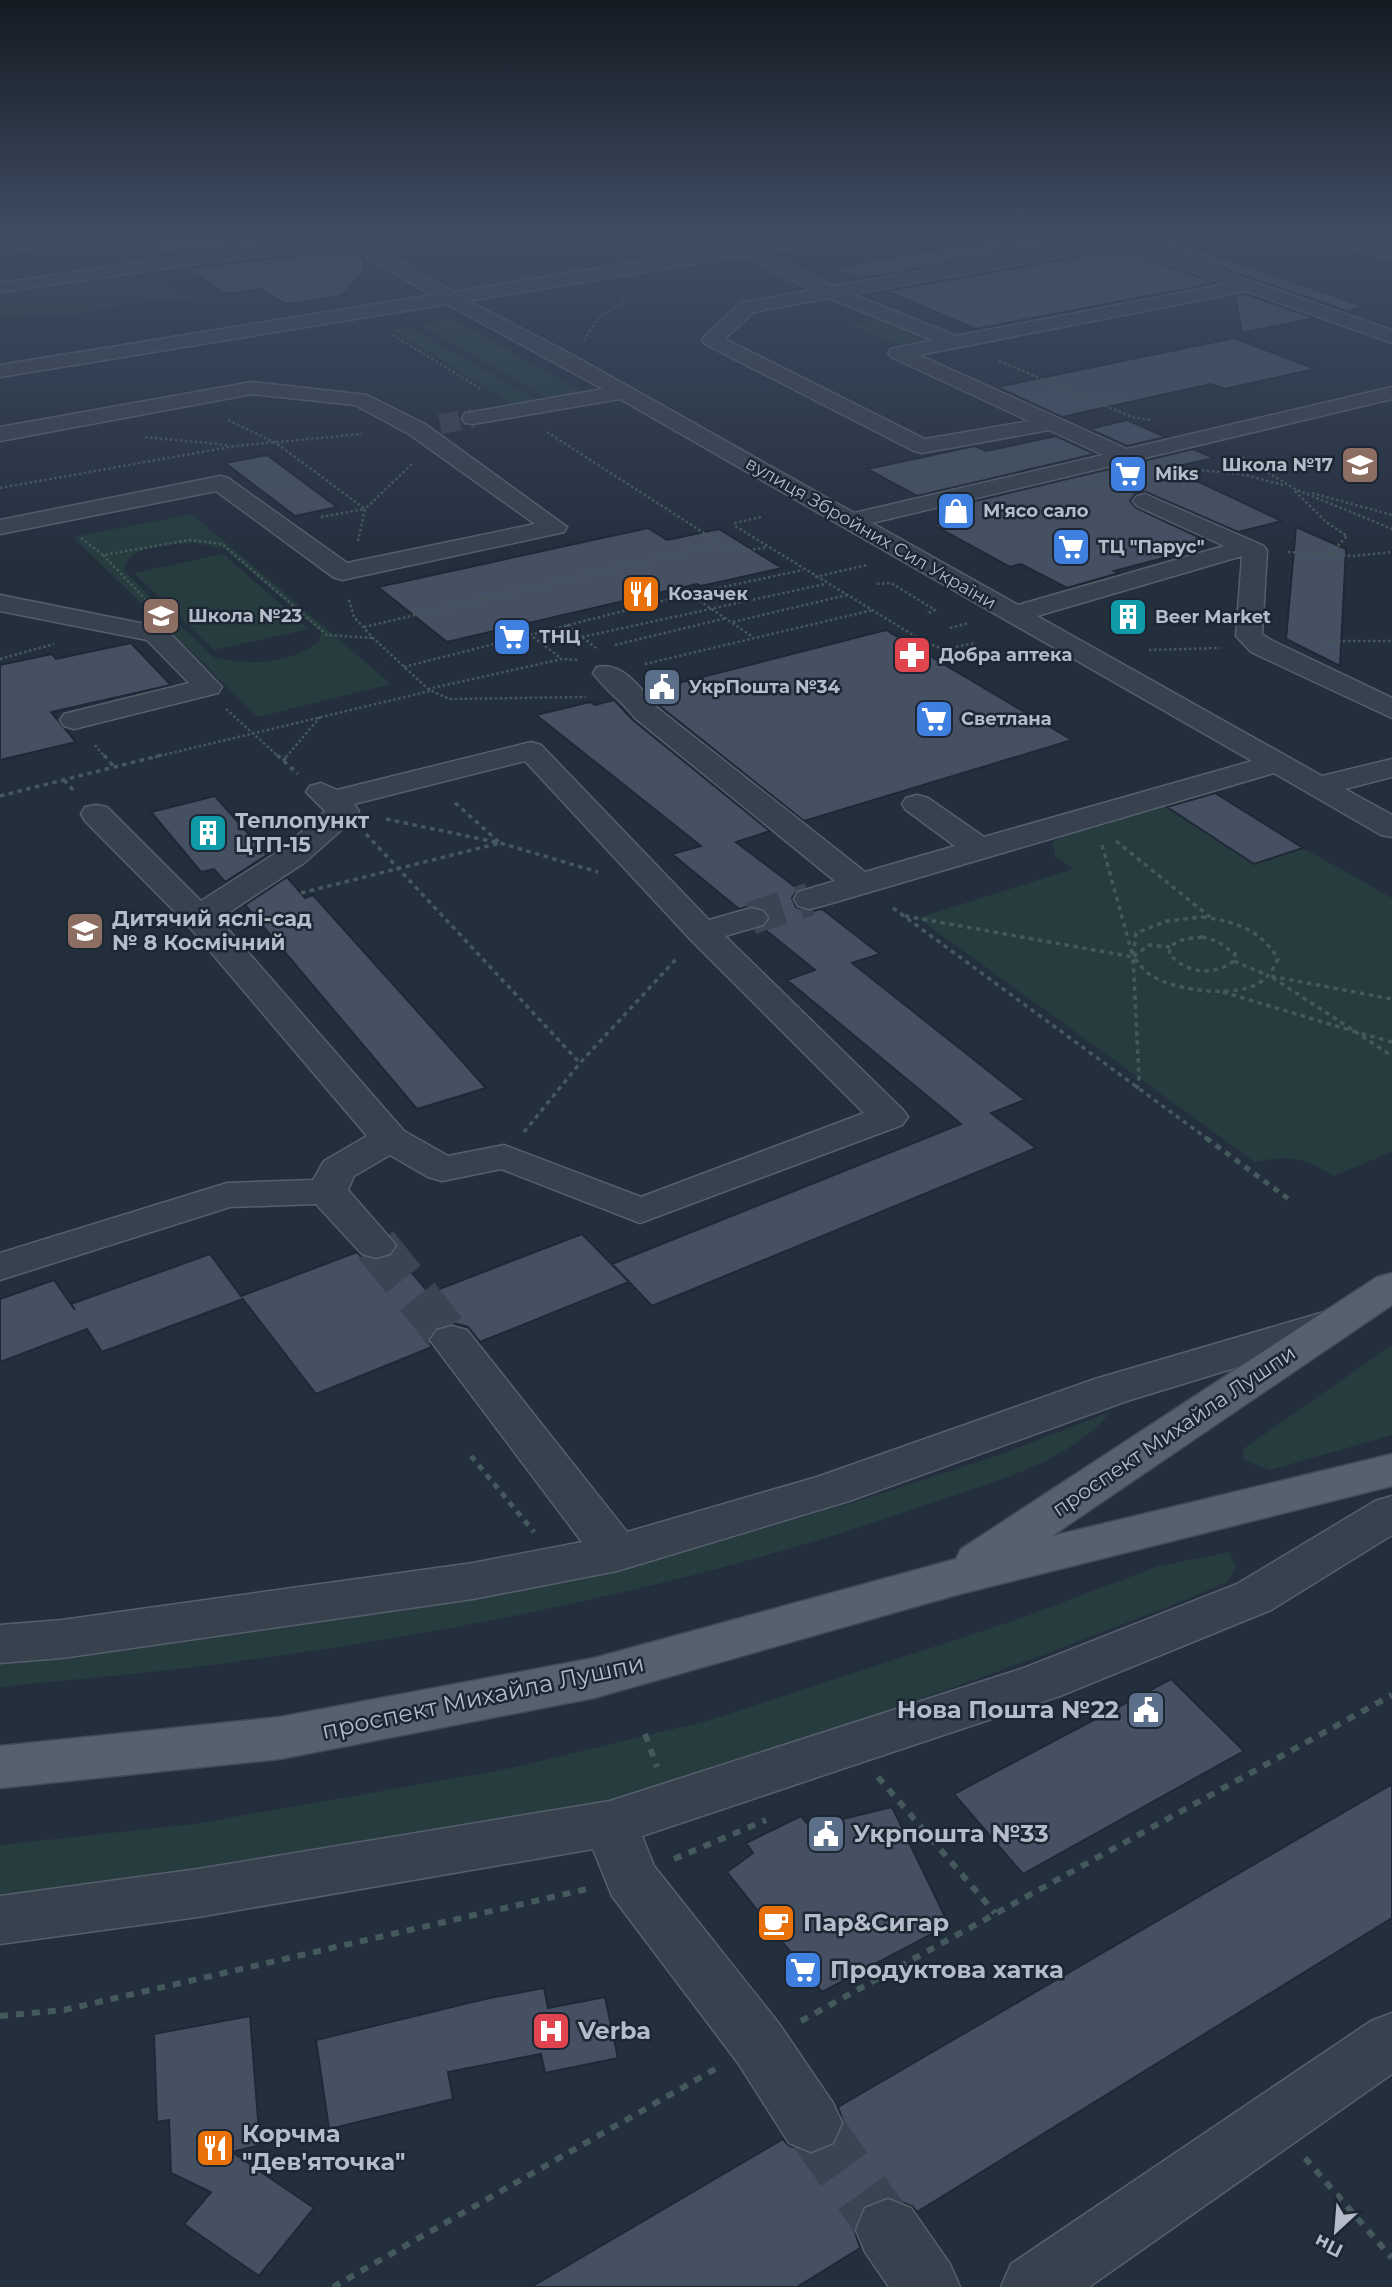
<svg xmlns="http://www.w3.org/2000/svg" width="1392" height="2287" font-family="Montserrat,sans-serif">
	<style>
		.green { fill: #263c3f; fill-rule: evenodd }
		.building { fill: #455162; stroke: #1f2835; stroke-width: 2 }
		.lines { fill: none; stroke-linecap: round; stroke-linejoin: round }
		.minor-tunnel-far3 { stroke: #3a4453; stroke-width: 20; stroke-dasharray: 20 10; stroke-linecap: butt }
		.minor-tunnel-far2 { stroke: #3a4453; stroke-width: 33; stroke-dasharray: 33 17; stroke-linecap: butt }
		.minor-tunnel-far1 { stroke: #3a4453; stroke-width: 44; stroke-dasharray: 44 22; stroke-linecap: butt }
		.minor-tunnel { stroke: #3a4453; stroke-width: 57; stroke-dasharray: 57 29; stroke-linecap: butt }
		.minor-casing { stroke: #565f6c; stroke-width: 3 }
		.major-casing { stroke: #414a57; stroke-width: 3 }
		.path-far3 { stroke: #44595c; stroke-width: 2.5; stroke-dasharray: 2.5 2.5; stroke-linecap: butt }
		.path-far2 { stroke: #44595c; stroke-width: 3.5; stroke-dasharray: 4.5 4.5; stroke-linecap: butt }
		.path-far1 { stroke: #44595c; stroke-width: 5; stroke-dasharray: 6 6; stroke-linecap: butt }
		.path { stroke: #44595c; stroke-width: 6; stroke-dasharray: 8 8; stroke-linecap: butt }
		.minor { fill: #38414e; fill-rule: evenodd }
		.major { fill: #56606e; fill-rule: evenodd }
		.labels { text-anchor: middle; stroke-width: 5; stroke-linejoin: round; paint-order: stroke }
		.far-poi-label { font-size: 18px; font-weight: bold; fill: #b4bcc9; stroke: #1d2633; text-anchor: start }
		.far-street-label { font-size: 18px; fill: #b4bcc9; stroke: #1d2633 }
		.poi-label { font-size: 21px; font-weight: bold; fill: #b4bcc9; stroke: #1d2633; text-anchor: start }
		.street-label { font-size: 21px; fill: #b4bcc9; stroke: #1d2633 }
		.near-street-label { font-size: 24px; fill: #b4bcc9; stroke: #1d2633 }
		.near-poi-label { font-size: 24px; font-weight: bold; fill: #b4bcc9; stroke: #1d2633; text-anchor: start }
	</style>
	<rect width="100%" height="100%" fill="#242f3e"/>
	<path class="green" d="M571 266 591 268C569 276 462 294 446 282L449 278 471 274 494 276Z
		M119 275 116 277 161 282 192 297 188 300 145 301 78 314 0 318V288Z
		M889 317 937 337 898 345 850 325Z
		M453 319 589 396 555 402 420 325Z
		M409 327 544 404 519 408 392 330Z
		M192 514 198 519 391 684 258 717 73 537ZM195 543 225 549 321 632 319 641C290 665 248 666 213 657L123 570C129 544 174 544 195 543Z
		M223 554 309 629 214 650 134 573Z
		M1165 806 1254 864 1303 848 1392 898V1152L1333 1176C1305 1157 1288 1155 1255 1162L918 918 1073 869 1055 856 1053 841 1096 824Z
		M1392 1345V1435L1270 1470 1243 1459V1449Z
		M1110 1412C1069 1463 997 1480 937 1501 716 1580 481 1628 248 1660 166 1672 83 1678 0 1687V1659L591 1573 724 1540 868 1498 999 1455Z
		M1229 1552 1236 1568 1227 1582 1190 1598 1046 1654 718 1772 522 1823 216 1872 0 1896V1845L194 1824 507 1769 707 1721 1016 1620 1159 1566Z"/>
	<path class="building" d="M138 236H327L168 255Z
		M1044 236H1109L859 279 833 268 995 239 1005 243Z
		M1129 236H1160L1366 307 1347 311Z
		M1121 249 1216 283 976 329 886 291Z
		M350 250 363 257 364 271 342 296 286 304 260 289 226 294 187 268Z
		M1246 294 1314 318 1242 333 1235 296Z
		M1234 338 1315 369 1225 389 1211 384 1062 417 997 387Z
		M1127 420 1166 437 1127 446 1089 429Z
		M1056 436 1095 454 917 496 867 469 975 446 986 451Z
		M1193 449 1214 458 1169 468 1282 521 1238 532 1146 492 1136 493 1130 501 1136 508 1205 540 1157 552 1168 557 1114 571 1119 573 1067 588 1021 564 1010 567 933 525 956 520 939 511 942 509Z
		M267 455 337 507 295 516 225 463Z
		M1296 527 1346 549 1340 666 1286 639Z
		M648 528 667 540 719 529 782 568 701 586 697 584 447 642 378 587Z
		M886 630 1072 740 804 821 657 704 647 691Z
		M131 643 171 685 51 712 76 742 0 760V665L52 654 56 659Z
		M614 700 633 720 770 831 736 842 798 889 792 898 796 907 809 912 822 909 880 954 852 963 1025 1100 991 1113 1036 1148 652 1306 612 1264 961 1124 787 980 815 970 763 928 771 918 765 909 752 905 739 909 672 854 701 846 536 715 590 702 595 705Z
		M1215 793 1303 848 1254 864 1167 807Z
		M215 796 267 855 225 882 214 869 201 872 151 812Z
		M287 877 305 898 313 895 486 1088 417 1109 245 905Z
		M582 1234 629 1282 480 1342 468 1327 453 1323 436 1327 427 1340 432 1347 316 1394 242 1298 243 1299 102 1352 87 1329 0 1362V1299L54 1280 75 1310 71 1304 210 1254 241 1296 357 1252 361 1257 375 1261 391 1257 394 1252 429 1293Z
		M1171 1679 1244 1751 1023 1874 954 1794Z
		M1392 1784V1918L917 2212 912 2206 889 2197 864 2206 854 2229 860 2248 797 2287H531L783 2139 788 2145 810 2154 834 2145 844 2124 838 2107Z
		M892 1807 949 1925 822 1992 727 1872 753 1853 746 1843 801 1816 810 1827Z
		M544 1988 548 2008 605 1997 618 2058 545 2073 541 2054 448 2072 453 2099 329 2129 316 2040 485 1999Z
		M250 2016 260 2145 232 2152 314 2208 259 2276 184 2224 211 2192 171 2173 169 2120 157 2122 154 2034Z"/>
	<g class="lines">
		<path class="minor-tunnel-far3" d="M440 424 473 418"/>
		<path class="minor-tunnel-far2" d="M751 918 810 899"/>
		<path class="minor-tunnel-far1" d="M376 1245 452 1340"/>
		<path class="minor-tunnel" d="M811 2123 888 2230"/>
		<defs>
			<path id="minor" d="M46 236H72L59 244 0 252V242Z
				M346 236H362L363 239 453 292 731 247 739 243 746 245 802 236H841L832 241 763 253 833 286 1122 236 1392 330V343L1246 291 919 355 1127 449 1392 387V399L872 523 1018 605 1224 546 1137 506 1133 501 1137 496 1145 494 1264 546 1267 551 1262 634 1271 640 1392 698V718L1251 652 1236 636 1242 556 1037 616 1322 776 1392 759V777L1345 789 1392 815V837L1381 835 1274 773 822 906 810 909 798 906 794 899 798 892 835 881 635 718C623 702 605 690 593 673L597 667C622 661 641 688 655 706L865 872 955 846 906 810 902 804 906 798 917 795 928 798 984 837 1252 761 620 399 473 424 465 423 462 418 465 413 473 412 603 389 447 304 0 377V365L432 295 351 247 209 262 0 292V280L7 282 209 252ZM1121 246 1226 284 956 336 852 294ZM742 256 812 290 740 303 705 336 702 340 705 344 914 451 922 453 1049 430 1103 455 854 513 567 352 468 301ZM829 298 933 340 891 349 888 353 891 357 1029 421 925 439 725 339 753 312Z
				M1323 236H1349L1392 248V259L1326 240Z
				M252 382 367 395 425 424 567 527 564 532 555 534 342 580 333 577 216 491 0 534V520L220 476 228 478 347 563 535 524 409 434 355 405 252 394 0 441V427Z
				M0 595 165 628 222 687 218 693 74 729 64 726 60 720 64 714 189 683 147 640 0 611Z
				M531 742 541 745 709 920 751 908 763 911 768 918 763 925 725 936 902 1109 908 1117 902 1125 640 1223 501 1169 442 1181 428 1177 390 1155 354 1176 348 1190 396 1245 390 1254 376 1258 362 1254 316 1204 230 1207 0 1280V1253L227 1183 313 1180 324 1161 367 1136 187 924 85 821 81 814 85 807 96 805 107 807 201 901 282 849 325 811 306 792 310 786 321 783 337 790ZM525 761 690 939 864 1113 641 1197 504 1145 448 1156 404 1131 219 919 304 863 355 818 359 811 354 804Z
				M1334 1309 1349 1313 1355 1323 1349 1333 1127 1401 849 1501 617 1571 473 1599 62 1658 0 1663V1625L62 1620 473 1563 582 1542 430 1340 437 1330 452 1326 467 1330 627 1532 817 1477 1095 1379Z
				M1392 1496V1535L1271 1610 1060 1696 642 1836 654 1866 780 2025 833 2103 842 2123 833 2143 811 2152 789 2143 738 2063 612 1896 593 1849 198 1917 0 1944V1896L198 1869 610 1801 1024 1668 1237 1584 1375 1501Z
				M1392 2013V2074L1089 2287H1001L1011 2264 1371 2021Z
				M888 2199 911 2208 950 2264 960 2287H889L865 2252 856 2230 865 2208Z"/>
			<path id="major" d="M1392 1273V1305L1052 1536 1392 1454V1486L956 1595 594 1698 280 1759 0 1788V1746L280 1717 594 1658 956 1559 961 1549 1377 1277Z"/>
		</defs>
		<use href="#minor" class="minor-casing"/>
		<use href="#major" class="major-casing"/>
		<path class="path-far3" d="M572 236 620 242
			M854 251 944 236
			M1104 273 1130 274
			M952 311 1019 299
			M393 335 481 389
			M584 340 598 318 631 297
			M999 361 1132 417 1150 420
			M228 420 276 443 365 509
			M547 432 721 544 745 551 767 547
			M145 437 227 445
			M1242 457 1295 489 1392 529
			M1192 469 1245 475 1283 485
			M0 488 235 446 362 434
			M1295 491 1326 522 1347 536 1331 553
			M1312 493 1392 515
			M321 517 364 509
			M761 517 735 523V526L926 643 944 649 976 643
			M81 538 103 555 190 540 222 544 327 635 373 638
			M358 541 365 509 413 463
			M1288 552 1352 556 1392 552
			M103 555 147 601
			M815 577 867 565
			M877 584 891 583 935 610 926 614
			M691 595 753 637
			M349 600 354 617 373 638 428 689 449 699 586 697
			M733 622 847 595
			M567 625 596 648
			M364 627 720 544
			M950 628 969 623
			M533 637 562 659
			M582 637 825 584
			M1323 641H1392
			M615 645 727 618
			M1149 650 1220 648
			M0 659 54 644
			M645 664 873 610
			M404 667 690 594 803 570
			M428 689 562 659 579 660
			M226 709 279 757
			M95 745 105 757
			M155 757 430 691
			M286 757 321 716"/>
		<path class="path-far2" d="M104 755 114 767
			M277 755 298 774
			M283 761 288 755
			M64 780 76 793
			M0 796 162 755
			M386 819 500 843 598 872
			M366 834 580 1063
			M1116 841 1210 917
			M1102 845 1133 957 1149 945 1170 947
			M301 893 500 843 453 801
			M893 908 1209 1140
			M905 916 1133 957 1139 1078 1137 1089
			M1202 917C1235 921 1261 930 1278 959 1274 967 1270 975 1262 981 1238 999 1177 991 1152 976 1145 972 1139 963 1133 957L1136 933 1167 921Z
			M1202 937 1217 941 1235 954 1234 961C1212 977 1187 973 1169 954 1171 938 1188 939 1202 937Z
			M1234 961 1269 976
			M1223 992 1356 1032 1270 976 1392 999
			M1392 1042 1356 1032 1392 1056
			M524 1132 580 1063 678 957"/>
		<path class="path-far1" d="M1206 1138 1290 1200
			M471 1456 534 1532"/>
		<path class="path" d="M645 1734 657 1767
			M878 1777 995 1913
			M674 1859 766 1820
			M0 2016 64 2010 587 1889
			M801 2021 1392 1695
			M1305 2158 1392 2258
			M333 2287 717 2068"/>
		<use href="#minor" class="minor"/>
		<use href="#major" class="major"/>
	</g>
	<linearGradient id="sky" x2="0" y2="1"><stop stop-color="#141a22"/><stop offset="0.42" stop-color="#3f4d63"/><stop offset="1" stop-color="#3f4d63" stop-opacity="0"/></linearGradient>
	<rect width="1392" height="556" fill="url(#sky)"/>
	<defs>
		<symbol id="school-square" viewBox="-11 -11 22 22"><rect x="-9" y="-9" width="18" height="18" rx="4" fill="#8d6e63" stroke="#1d2633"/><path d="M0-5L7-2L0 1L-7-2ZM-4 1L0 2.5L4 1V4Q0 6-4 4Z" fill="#fff"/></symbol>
		<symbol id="supermarket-square" viewBox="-11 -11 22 22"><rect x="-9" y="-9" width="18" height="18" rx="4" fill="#3f7fe0" stroke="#1d2633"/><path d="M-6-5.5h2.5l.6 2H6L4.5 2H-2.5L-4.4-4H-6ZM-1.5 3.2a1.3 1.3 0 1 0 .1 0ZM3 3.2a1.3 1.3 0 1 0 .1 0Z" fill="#fff"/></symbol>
		<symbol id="shop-square" viewBox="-11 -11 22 22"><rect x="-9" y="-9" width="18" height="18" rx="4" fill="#3f7fe0" stroke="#1d2633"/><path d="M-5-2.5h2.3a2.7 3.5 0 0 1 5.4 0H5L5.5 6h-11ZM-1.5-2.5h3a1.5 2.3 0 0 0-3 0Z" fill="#fff"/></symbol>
		<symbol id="restaurant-square" viewBox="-11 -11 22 22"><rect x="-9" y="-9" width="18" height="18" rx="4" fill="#e8710a" stroke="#1d2633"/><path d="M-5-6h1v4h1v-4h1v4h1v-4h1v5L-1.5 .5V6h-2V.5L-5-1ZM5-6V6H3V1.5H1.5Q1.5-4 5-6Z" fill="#fff"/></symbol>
		<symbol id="building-square" viewBox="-11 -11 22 22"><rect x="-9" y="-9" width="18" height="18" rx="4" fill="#0f9aa8" stroke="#1d2633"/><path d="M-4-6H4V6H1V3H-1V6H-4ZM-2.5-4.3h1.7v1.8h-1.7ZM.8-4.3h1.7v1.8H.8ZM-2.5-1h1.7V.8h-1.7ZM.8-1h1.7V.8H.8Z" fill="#fff"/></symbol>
		<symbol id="pharmacy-square" viewBox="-11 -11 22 22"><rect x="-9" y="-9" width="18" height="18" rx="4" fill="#e0444e" stroke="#1d2633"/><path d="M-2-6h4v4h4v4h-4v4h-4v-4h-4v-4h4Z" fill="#fff"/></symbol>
		<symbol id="civic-square" viewBox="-11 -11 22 22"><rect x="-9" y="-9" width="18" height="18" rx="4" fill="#5c6f8a" stroke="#1d2633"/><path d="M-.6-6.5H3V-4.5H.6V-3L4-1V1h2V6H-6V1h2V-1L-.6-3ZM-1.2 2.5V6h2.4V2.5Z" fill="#fff"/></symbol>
		<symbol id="cafe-square" viewBox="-11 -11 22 22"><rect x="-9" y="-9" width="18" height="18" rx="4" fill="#e8710a" stroke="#1d2633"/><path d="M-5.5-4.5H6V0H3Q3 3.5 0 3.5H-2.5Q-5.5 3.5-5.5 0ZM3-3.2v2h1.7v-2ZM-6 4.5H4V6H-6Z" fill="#fff"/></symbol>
		<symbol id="hospital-square" viewBox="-11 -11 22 22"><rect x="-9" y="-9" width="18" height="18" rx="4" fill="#e0444e" stroke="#1d2633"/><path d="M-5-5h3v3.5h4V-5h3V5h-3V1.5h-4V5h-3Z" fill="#fff"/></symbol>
	</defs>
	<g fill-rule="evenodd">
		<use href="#school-square" x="1338" y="443" width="44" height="44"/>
		<use href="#supermarket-square" x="1106" y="452" width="44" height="44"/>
		<use href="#shop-square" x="934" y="489" width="44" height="44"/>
		<use href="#supermarket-square" x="1049" y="525" width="44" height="44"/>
		<use href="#restaurant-square" x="619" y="572" width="44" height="44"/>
		<use href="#school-square" x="139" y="594" width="44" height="44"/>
		<use href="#building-square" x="1106" y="595" width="44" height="44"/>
		<use href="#supermarket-square" x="490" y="615" width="44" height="44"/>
		<use href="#pharmacy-square" x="890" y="633" width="44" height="44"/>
		<use href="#civic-square" x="640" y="665" width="44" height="44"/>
		<use href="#supermarket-square" x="912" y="697" width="44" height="44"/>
		<use href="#building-square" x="186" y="811" width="44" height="44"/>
		<use href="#school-square" x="63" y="909" width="44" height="44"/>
		<use href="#civic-square" x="1124" y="1688" width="44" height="44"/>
		<use href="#civic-square" x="804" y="1812" width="44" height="44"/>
		<use href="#cafe-square" x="754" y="1901" width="44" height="44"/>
		<use href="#supermarket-square" x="781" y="1948" width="44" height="44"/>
		<use href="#hospital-square" x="529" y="2009" width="44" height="44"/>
		<use href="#restaurant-square" x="193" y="2126" width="44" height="44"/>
	</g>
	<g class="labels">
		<g class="far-poi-label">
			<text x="1333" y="471" text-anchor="end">Школа №17</text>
			<text x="1155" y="480">Miks</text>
			<text x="983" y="517">М'ясо сало</text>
			<text x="1098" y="553">ТЦ "Парус"</text>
			<text x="668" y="600">Козачек</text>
			<text x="188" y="622">Школа №23</text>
			<text x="1155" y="623">Beer Market</text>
			<text x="539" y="643">ТНЦ</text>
			<text x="939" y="661">Добра аптека</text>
			<text x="689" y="693">УкрПошта №34</text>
			<text x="961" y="725">Светлана</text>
		</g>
		<g class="far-street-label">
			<text transform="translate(871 533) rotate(30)" y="6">вулиця Збройних Сил України</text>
		</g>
		<g class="poi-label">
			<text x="235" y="828">Теплопункт<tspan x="235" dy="24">ЦТП-15</tspan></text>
			<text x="112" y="926">Дитячий яслі-сад<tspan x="112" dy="24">№ 8 Космічний</tspan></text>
		</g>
		<g class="street-label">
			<text transform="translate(1174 1431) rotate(-34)" y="7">проспект Михайла Лушпи</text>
		</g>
		<g class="near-street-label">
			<text transform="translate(483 1697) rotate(-12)" y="8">проспект Михайла Лушпи</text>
		</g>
		<g class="near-poi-label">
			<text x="1119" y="1718" text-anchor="end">Нова Пошта №22</text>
			<text x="853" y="1842">Укрпошта №33</text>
			<text x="803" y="1931">Пар&amp;Сигар</text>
			<text x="830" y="1978">Продуктова хатка</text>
			<text x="578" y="2039">Verba</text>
			<text x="242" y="2142">Корчма<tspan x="242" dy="28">"Дев'яточка"</tspan></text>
		</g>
	</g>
	<g transform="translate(1336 2231) rotate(206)" stroke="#1d2633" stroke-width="5" paint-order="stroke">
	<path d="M0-5L12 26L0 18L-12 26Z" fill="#b4bcc9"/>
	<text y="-10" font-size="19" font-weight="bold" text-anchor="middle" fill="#b4bcc9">Пн</text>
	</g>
</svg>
